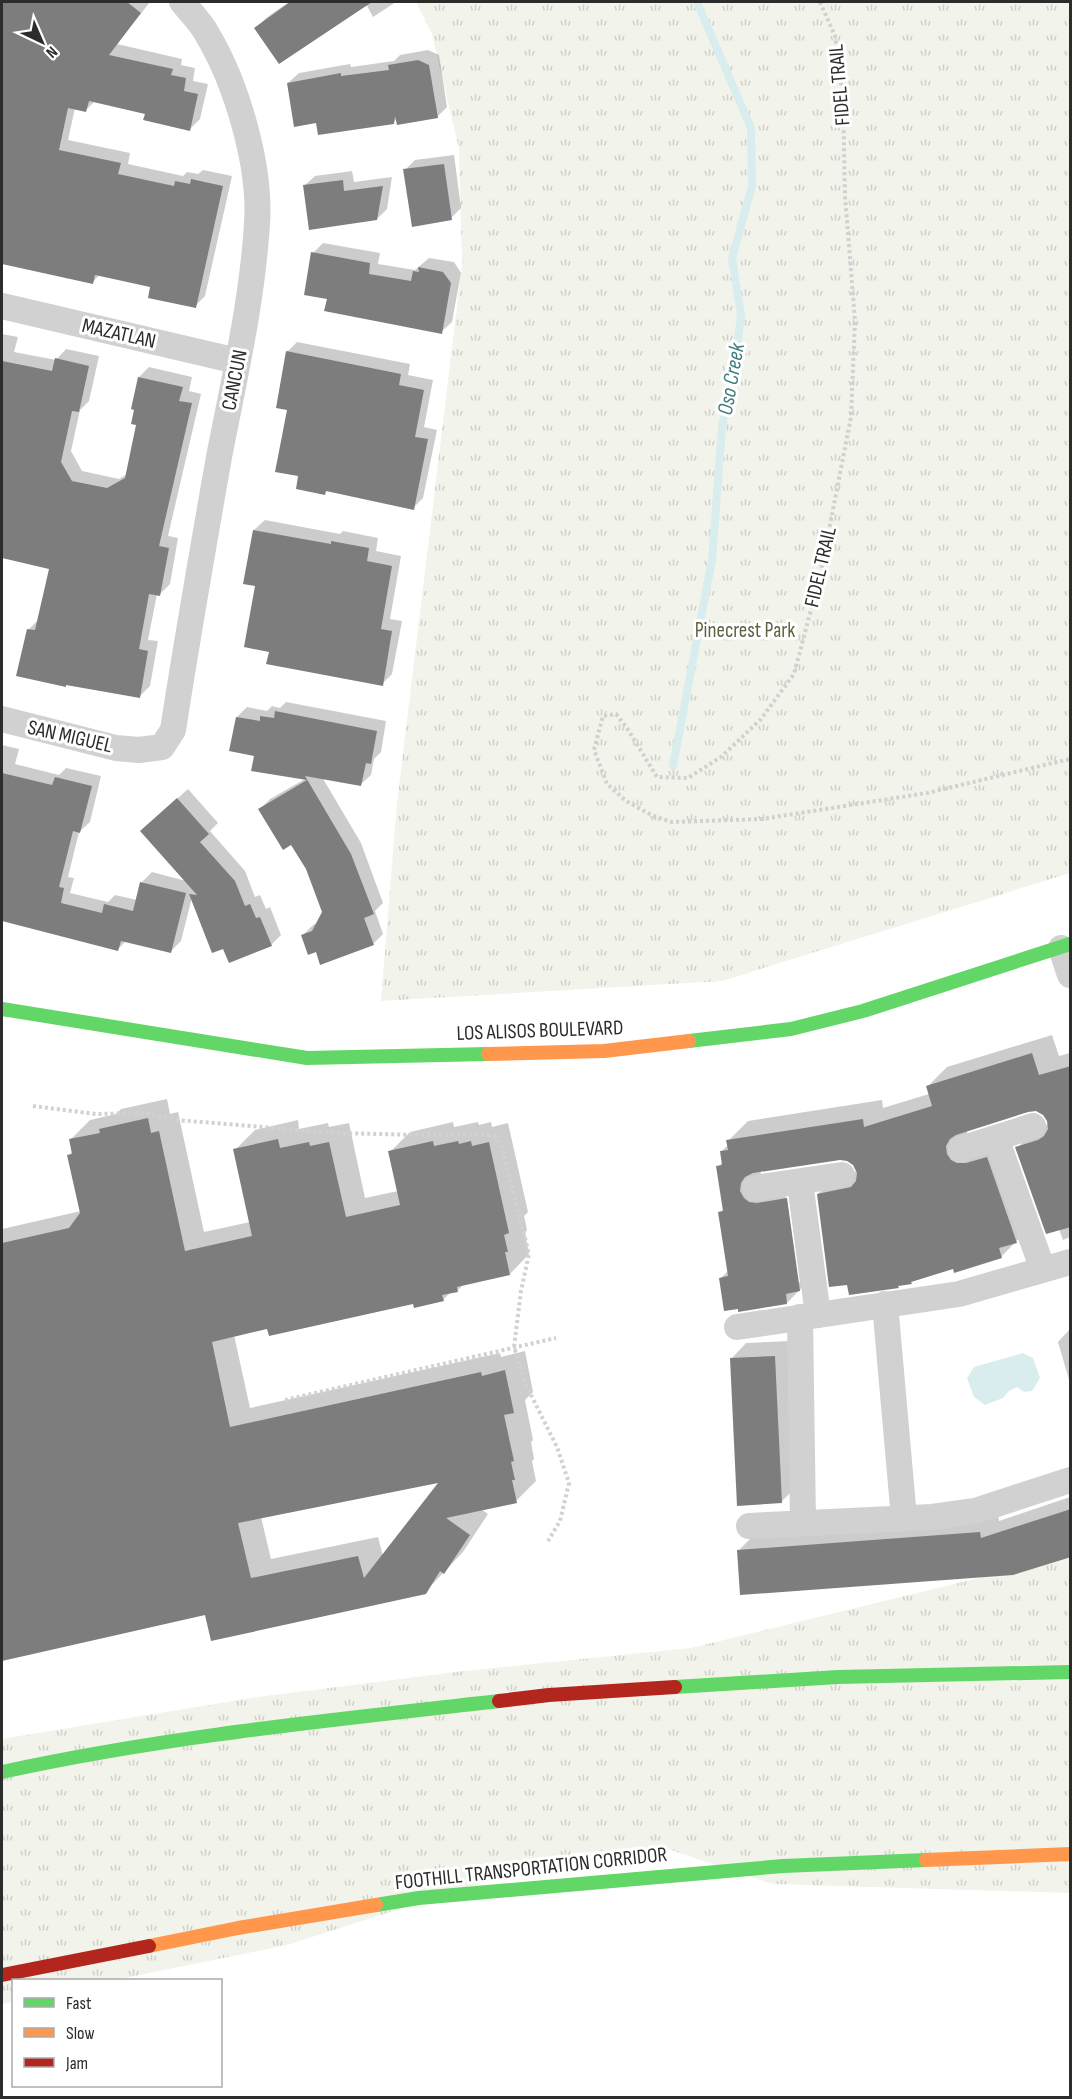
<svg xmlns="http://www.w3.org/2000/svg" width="1072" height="2099" font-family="'Sofia Sans Condensed',sans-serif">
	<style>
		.grass { fill: url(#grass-tufts) }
		.water { fill: #d9edee }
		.shadow { fill: #0003; fill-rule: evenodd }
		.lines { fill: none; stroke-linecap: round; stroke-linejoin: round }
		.stream { stroke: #d9edee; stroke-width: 8 }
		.building { fill: #7d7d7d; fill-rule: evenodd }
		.path { stroke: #d1d1d1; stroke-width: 4; stroke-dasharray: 3 3; stroke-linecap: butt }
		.street { stroke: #d1d1d1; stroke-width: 26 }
		.fast { stroke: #63d668; stroke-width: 14 }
		.slow { stroke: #ff974d; stroke-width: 14 }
		.jam { stroke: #b3261e; stroke-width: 14 }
		.labels { text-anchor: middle; stroke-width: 6; stroke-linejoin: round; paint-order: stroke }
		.street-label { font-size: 21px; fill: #2c2c2c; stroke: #fff }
		.park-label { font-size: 21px; fill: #5c633f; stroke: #fff }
		.water-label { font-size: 22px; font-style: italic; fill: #417c7f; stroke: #fff }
	</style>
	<defs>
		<pattern id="grass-tufts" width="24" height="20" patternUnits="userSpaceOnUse" patternTransform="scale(1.5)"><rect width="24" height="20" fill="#f2f3eb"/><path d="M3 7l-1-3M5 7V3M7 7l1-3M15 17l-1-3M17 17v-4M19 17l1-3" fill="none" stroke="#d0d0ca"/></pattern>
	</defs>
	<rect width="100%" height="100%" fill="#fff"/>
	<path class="grass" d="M416 2H1070V873L722 981 381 1001 397 803 462 265 459 149 432 34Z
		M1070 1556V1893L772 1884 662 1847 575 1853 287 1945 115 1980H14L13 2002 2 2004V1739L251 1698 464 1671 691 1648Z"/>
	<path class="water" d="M1023 1353 1033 1358 1040 1378 1032 1391 1024 1392 1017 1387 1009 1391 1003 1398 985 1405 974 1397 967 1378 974 1367Z"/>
	<path class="shadow" d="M2 2H150L117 44 182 59 181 65 195 68 193 81 208 84 200 119 190 129 146 112 95 101 86 110 75 108 68 140 130 153 128 164 183 176 187 172 198 174 203 170 232 176 205 296 195 306 152 286 100 274 92 283 2 263V194L11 149 2 147Z
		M289 2H396L373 17 366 4 256 28 266 18Z
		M428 50 439 55 447 107 437 117 397 118 393 123 318 122 288 83 299 73 350 64 351 67 394 61 400 55Z
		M454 155 461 208 451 218 405 170 415 160Z
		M352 171 354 182 392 177 387 209 377 219 304 186 315 176Z
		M323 243 380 253 378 264 415 270 429 258 454 262 461 273 452 322 441 332 328 298 313 253Z
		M2 334 18 337 14 352 56 360 66 349 99 356 89 401 80 410 71 451 82 471 119 479 127 474 138 424 139 377 149 367 192 377 189 391 201 394 168 536 178 538 170 584 160 594H157L148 640 158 641 150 686 140 696 67 684 65 686 28 630 39 619 51 568 2 556Z
		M297 342 410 364 408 375 433 380 424 427 437 430 423 498 413 508 328 490 324 493 300 475 289 409 287 352Z
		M265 520 340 534 343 531 378 538 376 551 401 556 390 619 402 621 392 674 382 684 270 651 257 585 254 530Z
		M286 702 386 721 381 752 374 759 371 775 360 785 322 777 361 843 383 903 375 911 383 934 373 944 316 950 303 935 313 925 317 923 324 912 307 869 292 843 260 809 270 799 305 779 256 755 237 717 247 707 267 711 272 706 280 708Z
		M2 745 19 749 15 764 59 775 66 768 101 776 90 822 79 832 68 877 74 878 70 893 108 902 115 895 137 900 142 882 152 872 186 881 152 821 188 789 218 823 210 831 245 871 255 897 260 895 266 909 270 907 281 935 271 945 224 947 192 897 181 941 171 951 126 941 118 949 2 902Z
		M1052 1035 1059 1056 1070 1053V1237L1063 1240 1059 1229 1017 1148 1037 1128 1049 1124 1045 1114 1037 1110H1028L966 1130 971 1141 987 1144 1036 1221 1001 1257 955 1268 898 1286 818 1194 838 1175 858 1171 855 1165 849 1160 840 1159 760 1171 763 1178 807 1179 819 1270 787 1303 721 1278 728 1271 719 1213 724 1209 718 1167 723 1162 721 1152 728 1145V1141L748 1121 882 1100 883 1108 929 1094 927 1087 947 1067ZM785 1191H788L800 1282 797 1284Z
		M167 1099 170 1114 178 1112 204 1232 250 1222 235 1150 255 1130 298 1120 299 1129 328 1123 329 1127 349 1123 365 1198 398 1191 390 1152 410 1132 453 1122 454 1127 478 1122 479 1125 491 1122 492 1127 508 1123 528 1212 524 1216 527 1230 525 1233 529 1254 510 1274 464 1284 458 1290 451 1292 443 1300 414 1302 268 1327 234 1335 250 1408 500 1353 501 1357 525 1351 533 1392 525 1400 533 1440 531 1442 534 1459 532 1461 536 1481 516 1501 481 1509 488 1514 463 1552 425 1592 207 1613 2 1659V1229L81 1211 69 1155 73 1151 70 1140 90 1120 116 1114 121 1109ZM442 1481 383 1556 378 1537 271 1559 261 1517Z
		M1070 1329V1383L1058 1342Z
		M790 1341 796 1487 781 1502 731 1359 746 1343Z
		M1070 1497V1555L739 1550 757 1532 998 1514 999 1521Z"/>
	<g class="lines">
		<path class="stream" d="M673 766 712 560 722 427 735 362 741 315 732 258 752 186 751 128 697 2"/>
	</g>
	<path class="building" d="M2 2H127L141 13 109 55 173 69 171 75 186 78 184 91 198 94 190 131 143 120 145 114 89 101 86 112 68 108 59 150 121 163 118 174 174 186 175 181 190 184 191 179 223 186 196 308 148 298 150 287 95 275 93 284 2 264Z
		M290 2H372L279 64 254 28Z
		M418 60 429 65 438 118 397 125 395 116 394 124 318 135 316 123 294 127 287 83 341 73V76L389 70 388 65Z
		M444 164 452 220 412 227 403 169Z
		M343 180 344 191 383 186 377 220 309 230 303 185Z
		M311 252 370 263 369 274 411 281 413 271 419 272 418 267 443 272 451 283 442 334 324 311 327 299 304 295Z
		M286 351 401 374 399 385 424 390 415 437 428 439 414 510 326 491 325 495 296 489 298 476 275 472 287 410 276 408Z
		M55 358 89 366 79 412 72 411 61 462 72 481 107 488 125 478 136 425 131 424 134 410 131 409 138 377 183 387 179 401 192 403 159 546 169 548 160 596 149 594 139 649 148 651 140 698 66 685V687L16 676 27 629 35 630 49 569 2 558V361L52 371Z
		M253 530 331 544V541L369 548 367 561 392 566 381 629 392 631 383 686 266 664 269 652 244 647 255 586 243 584Z
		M275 711 377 731 371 764 366 763 361 786 305 776 351 854 374 914 364 918 374 945 320 965 316 952 308 955 301 935 312 931 322 912 306 869 291 845 283 850 258 809 307 780 251 771 254 756 229 751 236 717 260 721V716L274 718Z
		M2 773 52 785 55 777 92 786 80 833 73 831 59 887 64 888 61 903 102 913 104 904 133 911 140 882 186 893 171 953 121 941 118 951 2 921Z
		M177 798 209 834 200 842 235 881 245 906 250 904 256 918 260 917 272 946 229 963 223 949 212 953 189 894 197 895 140 831Z
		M1032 1053 1039 1075 1071 1066V1227L1046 1234 1015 1147 1038 1140 1044 1136 1048 1129 1047 1121 1043 1115 1036 1111 1028 1112 956 1135 950 1139 946 1146 947 1154 951 1160 957 1163H966L987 1157 1017 1243 999 1248 1002 1258 954 1273 953 1269 911 1282 912 1284 898 1286 899 1288 849 1295 847 1285 829 1287 817 1194 851 1187 856 1181 857 1173 853 1165 847 1161 840 1160 753 1173 745 1177 741 1183 740 1191 744 1198 749 1202 757 1203 787 1198 800 1291 786 1294 787 1304 738 1312V1309L724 1311 719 1278 728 1276 718 1212 723 1211 716 1166 722 1165 720 1151 728 1150 726 1140 863 1119 864 1127 932 1106 926 1086Z
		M148 1118 151 1133 159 1131 185 1251 252 1236 233 1149 278 1139 280 1148 309 1142 310 1146 329 1142 346 1217 400 1205 388 1151 433 1141 434 1146 458 1141 459 1144 471 1141 472 1146 489 1142 509 1233 504 1235 508 1252H505L510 1275 457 1287 458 1292 442 1295 444 1301 414 1308 413 1304 269 1336 267 1329 212 1342 230 1427 481 1372 482 1376 505 1370 514 1413 504 1415 514 1461 511 1462 515 1480H512L517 1503 446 1518 470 1535 444 1574 440 1571 426 1594 211 1641 205 1615 2 1661V1243L69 1228 80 1213 67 1155 72 1154 69 1139 100 1133 99 1129ZM438 1483 364 1578 358 1556 251 1578 238 1523Z
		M775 1356 782 1503 737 1506 730 1358Z
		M1071 1509V1557L1013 1575 740 1595 737 1550 980 1532 981 1538Z"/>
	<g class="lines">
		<path class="path" d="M820 2 835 36 843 99 845 196 855 321 851 417 820 576 794 674 761 719 721 757 688 778 657 777 627 728 616 714 603 716 594 750 607 784 626 801 653 816 672 822 762 819 927 793 1070 759
			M33 1106 96 1114 144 1113 177 1120 335 1133 419 1135 483 1134 495 1137 502 1146 529 1254 521 1291 514 1347 526 1385 557 1447 569 1483 560 1521 548 1541
			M285 1400 556 1338"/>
		<path class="street" d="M2 306 237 361
			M2 719 116 748 139 750 162 747 173 730C187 639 203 548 219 457 234 380 252 303 257 224 261 166 237 84 207 34 201 22 190 12 182 2
			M1061 948 1070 975
			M996 1138 1043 1270
			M961 1149 1033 1126
			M800 1182 818 1315
			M755 1188 842 1175
			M885 1304 904 1518
			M800 1317 803 1523
			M737 1327 959 1294 1070 1262
			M749 1526 932 1517 975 1511 1070 1480"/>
		<path class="fast" d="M2 1009 307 1058 488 1054
			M689 1041 791 1029 863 1011 1070 944
			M675 1687 838 1677 1070 1672
			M2 1772C166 1736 333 1720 499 1701
			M376 1905 419 1898 783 1866 926 1860"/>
		<path class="slow" d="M488 1054 604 1051 689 1041
			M926 1860 1070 1854
			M149 1946 238 1928 376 1905"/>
		<path class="jam" d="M499 1701 549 1695 675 1687
			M2 1975 149 1946"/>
	</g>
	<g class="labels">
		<g class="street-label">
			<text transform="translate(839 85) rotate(-95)" y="7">FIDEL TRAIL</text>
			<text transform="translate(119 333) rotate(13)" y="7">MAZATLAN</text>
			<text transform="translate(234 380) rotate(-79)" y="7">CANCUN</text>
			<text transform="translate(820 567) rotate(-77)" y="7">FIDEL TRAIL</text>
			<text transform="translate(70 736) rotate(13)" y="7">SAN MIGUEL</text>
			<text transform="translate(540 1030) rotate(-2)" y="7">LOS ALISOS BOULEVARD</text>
			<text transform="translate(531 1868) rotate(-6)" y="7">FOOTHILL TRANSPORTATION CORRIDOR</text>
		</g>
		<g class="park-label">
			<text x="745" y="637">Pinecrest Park</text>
		</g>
		<g class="water-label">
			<text transform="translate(730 379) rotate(-80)" y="8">Oso Creek</text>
		</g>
	</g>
	<rect width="1072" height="2099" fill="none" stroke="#2c2c2c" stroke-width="6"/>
	<rect x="12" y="1979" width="210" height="108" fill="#ffffff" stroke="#ababab" stroke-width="1.5"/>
	<rect x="24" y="1998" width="30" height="9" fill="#63d668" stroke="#ababab" stroke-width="1.5"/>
	<text x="66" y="2009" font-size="18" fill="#2c2c2c">Fast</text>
	<rect x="24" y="2028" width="30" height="9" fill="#ff974d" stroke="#ababab" stroke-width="1.5"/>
	<text x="66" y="2039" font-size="18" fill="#2c2c2c">Slow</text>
	<rect x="24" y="2058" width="30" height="9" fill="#b3261e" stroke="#ababab" stroke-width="1.5"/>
	<text x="66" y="2069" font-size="18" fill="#2c2c2c">Jam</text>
	<g transform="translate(42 42) rotate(136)" stroke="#ffffff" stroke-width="4.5" paint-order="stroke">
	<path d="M0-4.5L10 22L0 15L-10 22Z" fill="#2c2c2c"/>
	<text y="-9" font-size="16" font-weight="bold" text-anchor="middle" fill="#2c2c2c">N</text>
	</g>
</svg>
